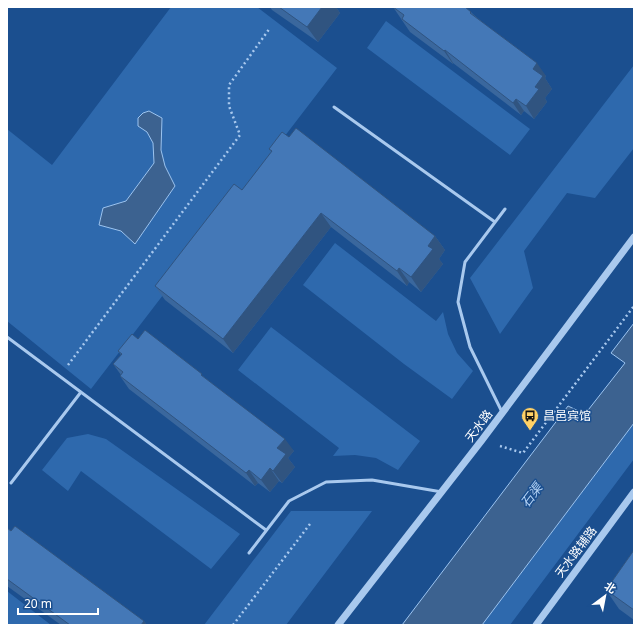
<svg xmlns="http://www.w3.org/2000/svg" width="641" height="632" font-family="'Noto Sans','Noto Sans SC',sans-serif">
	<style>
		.green { fill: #2e69ad; fill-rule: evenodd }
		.water { fill: #3c6290; stroke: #9cc4f0 }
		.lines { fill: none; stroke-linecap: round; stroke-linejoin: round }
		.path { stroke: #a9c9ee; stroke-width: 2.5; stroke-dasharray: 2 3; stroke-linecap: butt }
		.service { stroke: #a9c9ee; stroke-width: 3 }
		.tertiary { stroke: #a9c9ee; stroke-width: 7 }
		.wall { fill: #3a679d }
		.shaded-wall { fill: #305480 }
		.building { fill: #4478b7; stroke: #305480 }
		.labels { text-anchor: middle; stroke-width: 3; stroke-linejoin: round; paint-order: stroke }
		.poi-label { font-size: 12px; fill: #fff; stroke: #1b4f8f; text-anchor: start }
		.street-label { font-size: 12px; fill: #fff; stroke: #1b4f8f }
		.water-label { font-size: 13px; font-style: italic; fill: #b5d3f5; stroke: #1b4f8f }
	</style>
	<rect width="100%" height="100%" fill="#1b4f8f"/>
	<path class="green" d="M171 7H257L337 68 91 389 7 321V129L52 165ZM162 118 161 150 165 166 175 186 135 244 121 231 99 224 103 208 126 201 154 163 153 143 147 132Z
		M386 21 530 129 510 155 367 48Z
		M634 65V148L595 198 567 193 524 251 533 288 500 334 470 278Z
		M335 243 436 321 443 312 448 334 457 353 473 371 452 399 404 364 303 285Z
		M271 327 420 441 398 470 376 458 355 455 333 456 339 448 238 370Z
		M634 423V459L510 625H482Z
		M88 434 106 439 240 534 211 569 81 471 68 491 42 470 67 438Z
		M291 511H372L286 625H204Z
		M7 591 51 625H7Z"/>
	<path class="water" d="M149 111 162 118 161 150 165 166 175 186 135 244 121 231 99 225 103 208 126 201 154 163 153 143 147 132 138 126V118L143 113Z
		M634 323V423L482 625H402L568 406 585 414 625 363 611 353Z"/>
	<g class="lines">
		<path class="path" d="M68 365 240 135 229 106V85L270 28
			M500 446 523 453 634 306
			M7 609H8
			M233 625 310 524"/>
		<path class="service" d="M334 107 495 222
			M7 337 266 530
			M502 412 470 347 458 302 465 262 505 209
			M11 483 81 392
			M249 553 289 501 326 482 372 480 442 492"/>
		<path class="tertiary" d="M338 625 482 440 634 237
			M536 625 634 492"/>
	</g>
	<path class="wall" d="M270 7H336L340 13 318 42 272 10Z
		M393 7 471 12 474 15 546 76 545 78 552 89 545 98 547 102 534 119 524 111 521 115 453 63V64L410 32Z
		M289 137 435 236 445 250 439 259 443 264 421 292 409 282 407 286 331 227 233 353 165 300 155 286 242 190 271 152 269 149Z
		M138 339 204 377 294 451 288 458 295 467 282 483 279 481 270 492 258 483 255 486 129 389 120 376 121 375 113 364 121 355 118 351Z
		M7 528 144 621 147 625H61L7 586Z
		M634 550V620L619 609 606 590Z"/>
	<path class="shaded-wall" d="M322 7H336L340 13 318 42 307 27Z
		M445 50 453 63V64L444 51Z
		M537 63 546 76 545 78 552 89 545 98 547 102 534 119 526 106 535 87 533 69Z
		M516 99 524 111 521 115 513 103Z
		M321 213 331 227 233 353 223 339Z
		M435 236 445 250 439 259 443 264 421 292 411 277 428 246Z
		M399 268 409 282 407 286 397 271Z
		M285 439 294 451 288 458 295 467 282 483 273 471 277 448Z
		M270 468 279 481 270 492 261 480Z
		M249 470 258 483 255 486 246 473Z
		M144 621 147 625H141Z"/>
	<path class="building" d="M279 7H322L307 27Z
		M393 7H465L471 12 470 13 537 63 533 69 543 76 535 87 539 89 526 106 516 99 513 103 445 50 444 51 402 19 404 15Z
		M296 128 435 236 428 246 433 249 411 277 399 268 397 271 321 213 223 339 155 286 234 184 242 190 272 151 269 149 282 132 289 137Z
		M145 330 202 374 201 375 285 439 277 448 286 454 273 471 270 468 261 480 249 470 246 473 120 376 123 372 113 364 122 354 118 351 132 334 138 339Z
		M15 526 144 621 141 625H70L7 579V528L11 531Z
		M634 550V610L606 590Z"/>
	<defs>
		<symbol id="bus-pin" viewBox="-11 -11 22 30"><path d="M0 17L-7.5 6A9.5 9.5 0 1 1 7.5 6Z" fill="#ffd166" stroke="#1b4f8f"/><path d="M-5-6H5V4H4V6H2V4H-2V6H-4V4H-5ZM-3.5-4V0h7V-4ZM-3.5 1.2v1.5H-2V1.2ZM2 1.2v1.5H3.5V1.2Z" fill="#111"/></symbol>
	</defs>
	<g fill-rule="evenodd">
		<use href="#bus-pin" x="520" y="406" width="20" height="27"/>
	</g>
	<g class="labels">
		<g class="poi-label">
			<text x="543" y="420">昌邑宾馆</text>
		</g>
		<g class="street-label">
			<text transform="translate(479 426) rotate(-53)" y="4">天水路</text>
			<text transform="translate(576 552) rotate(-53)" y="4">天水路辅路</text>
		</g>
		<g class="water-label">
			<text transform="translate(531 495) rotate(-53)" y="5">石渠</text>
		</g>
	</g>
	<rect width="641" height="632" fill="none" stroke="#ffffff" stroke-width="16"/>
	<g transform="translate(605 596) rotate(32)" stroke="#1b4f8f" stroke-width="3" paint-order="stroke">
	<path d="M0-3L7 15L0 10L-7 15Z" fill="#ffffff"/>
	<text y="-6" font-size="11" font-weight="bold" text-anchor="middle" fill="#ffffff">北</text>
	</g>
	<path d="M18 608v6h80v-6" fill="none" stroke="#ffffff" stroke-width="2"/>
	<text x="24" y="608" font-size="12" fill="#ffffff" stroke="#1b4f8f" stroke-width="3" paint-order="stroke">20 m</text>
</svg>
